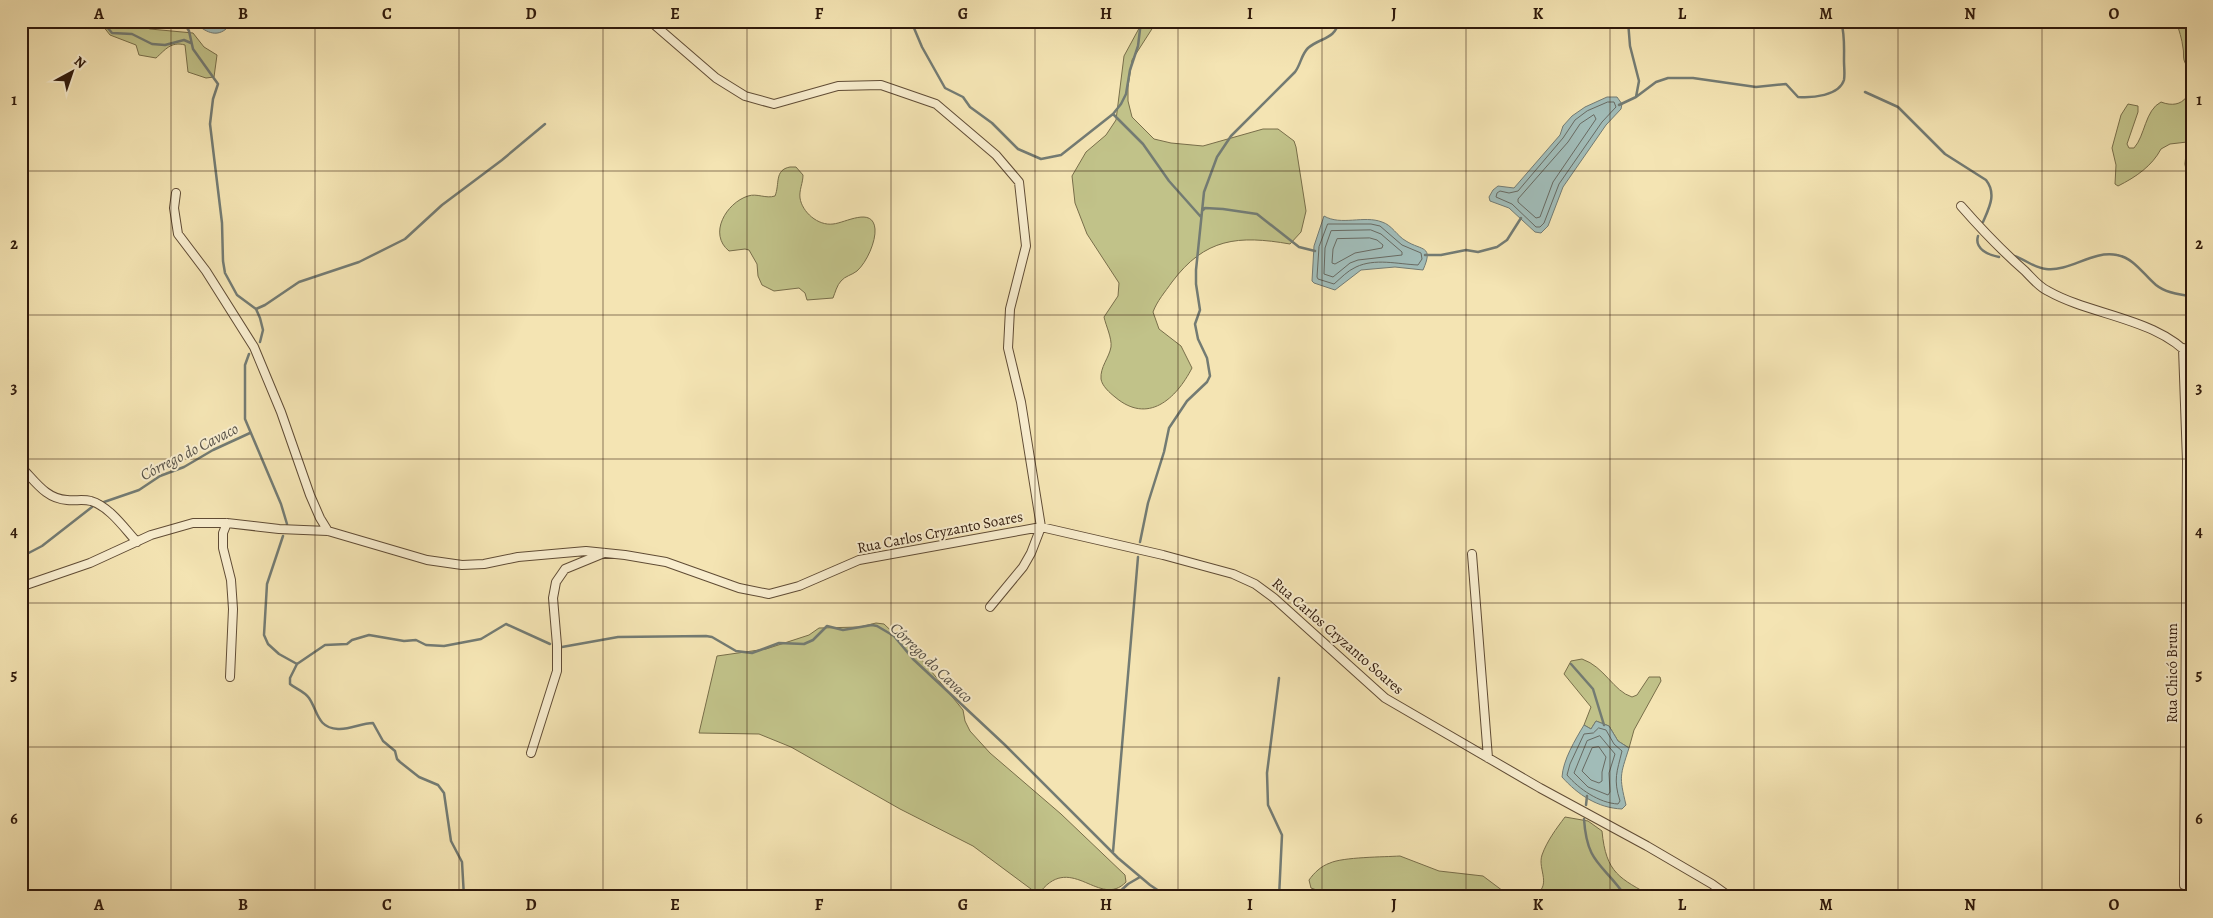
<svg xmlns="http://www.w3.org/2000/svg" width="2213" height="918" font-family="Alegreya,serif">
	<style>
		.green { fill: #c1c289; stroke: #786e4a }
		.water { fill: #a1bcb8; stroke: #737b73 }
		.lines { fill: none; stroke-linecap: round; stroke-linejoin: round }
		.shore { stroke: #686a62; stroke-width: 1 }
		.stream { stroke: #737b73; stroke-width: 2.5 }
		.minor-casing { stroke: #604c35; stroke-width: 10 }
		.minor { stroke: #f8edce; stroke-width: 8 }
		.grid { fill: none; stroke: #2f190b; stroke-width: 1; stroke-opacity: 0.55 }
		.labels { text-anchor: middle; stroke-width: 4; stroke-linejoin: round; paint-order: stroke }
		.street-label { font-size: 15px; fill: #2f190b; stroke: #f8edce }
		.water-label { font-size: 16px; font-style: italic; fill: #575248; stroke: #f8edce }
		.neatline { fill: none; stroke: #2f190b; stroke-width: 2 }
		.grid-label { font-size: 16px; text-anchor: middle; font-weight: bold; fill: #2f190b }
	</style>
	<rect width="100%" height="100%" fill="#f4e4b3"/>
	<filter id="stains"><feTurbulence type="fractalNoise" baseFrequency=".004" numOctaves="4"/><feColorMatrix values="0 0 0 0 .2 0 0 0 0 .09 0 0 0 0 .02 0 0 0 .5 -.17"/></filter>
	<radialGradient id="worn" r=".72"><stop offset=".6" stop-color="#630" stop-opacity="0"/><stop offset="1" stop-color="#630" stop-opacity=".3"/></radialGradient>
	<path class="green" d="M99 21H132L150 29 193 33 204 47 217 55 214 77 206 78 188 72 185 45C171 41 165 50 156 58L139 55 136 45 110 35Z
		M1143 21H1157L1132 60 1128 87V101L1132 117 1154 139 1171 143 1203 146 1263 129H1278L1294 141 1296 147 1306 211 1301 232 1290 244C1238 235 1205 238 1172 282 1165 292 1157 301 1153 312L1159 329 1181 346 1192 368C1176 399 1148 425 1115 397 1110 393 1102 386 1101 379 1100 367 1109 358 1111 347 1112 338 1106 326 1104 317L1118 296 1119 283 1087 234 1075 203 1072 176 1086 152 1106 135 1116 120 1124 56Z
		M2176 21H2192V179L2187 176 2185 164 2187 142 2170 144 2161 149C2152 166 2136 177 2118 186L2115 184 2116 165 2112 148 2121 115 2128 104 2138 106V112L2127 144 2129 148H2134C2145 136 2145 110 2161 102 2184 111 2195 92 2189 71 2188 67 2185 64 2184 60 2183 56 2184 52 2183 48 2182 39 2179 30 2176 21Z
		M790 167H796L803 175C803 183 799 190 800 198 802 212 818 226 833 224 845 223 873 206 875 229 876 241 867 262 857 271 852 275 845 276 841 281 837 285 835 293 833 298L807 300 805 293 799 288 774 291 762 285 758 276 757 264 749 250 745 249 729 251C708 234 726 203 748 196 757 193 766 199 775 196 780 184 774 170 790 167Z
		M876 623 884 624 922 660 945 688 963 710 965 721 970 731 990 753 1061 814 1125 875 1126 882C1100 909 1072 853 1041 891L1035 892 973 846 900 809 791 747 759 734 699 733 717 656 766 649 809 635 819 628 860 627Z
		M1582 659C1605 667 1613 691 1632 697L1637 695 1649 677H1660L1661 681 1634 730 1629 748 1618 741 1609 726 1596 721 1591 729 1584 725 1591 707 1564 674 1571 661Z
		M1565 817 1588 821 1602 831C1606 874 1620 878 1653 897H1532C1554 886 1537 870 1542 855 1547 841 1556 829 1565 817Z
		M1400 856 1439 871 1483 876 1511 897H1411C1378 890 1343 901 1311 888L1309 880C1314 873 1321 866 1330 863 1343 857 1384 857 1400 856Z"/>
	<path class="water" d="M193 21H227L226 29C214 39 202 29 193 21Z
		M1607 97H1617L1622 104 1621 109 1606 125 1563 187 1548 226 1541 233 1535 232 1509 208 1490 201 1489 197 1493 190 1498 186 1514 188 1560 135 1563 126 1572 116 1585 107Z
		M1324 216C1341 226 1364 215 1382 222 1392 225 1397 236 1406 241 1422 251 1434 245 1423 270L1395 267 1361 270 1335 290 1314 283 1312 281 1314 246Z
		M1596 721 1609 726 1618 741 1629 748C1620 776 1619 776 1626 805L1622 809C1598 808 1578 795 1562 777 1563 760 1575 740 1584 725L1591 729Z"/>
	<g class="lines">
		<path class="shore" d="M1608 102H1614L1616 107 1602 122 1559 184 1544 223 1540 227H1536L1512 204 1496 197 1497 193 1500 191 1509 193 1518 191 1563 138 1575 120 1587 111Z
			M1594 115 1596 119 1553 182 1540 217 1536 218 1518 202V199L1568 142 1580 124Z
			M1328 224H1371L1380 226 1402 245 1421 253 1422 259 1418 265C1397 264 1375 258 1356 267 1347 271 1341 278 1334 284L1318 279 1317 277 1319 247Z
			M1371 230 1381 234 1402 252V255L1358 260 1350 263 1333 277 1324 274 1325 248 1331 231Z
			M1370 238 1377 240 1383 245 1382 248 1355 253 1335 264 1332 263 1333 249 1337 239Z
			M1599 728 1606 730 1614 744 1622 751C1617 772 1613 779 1620 801L1618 804C1599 803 1579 789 1567 775L1570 764 1584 734 1593 733Z
			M1600 736 1615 754 1609 773 1610 792 1608 795 1588 787 1574 773 1587 741Z
			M1599 747 1606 757 1602 772V781L1599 783 1591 780 1582 771 1592 748Z"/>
		<path class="stream" d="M106 21 107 27 112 33 132 34 152 44 165 45 184 40 191 43
			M183 21 189 31 193 49 218 84 213 99 210 124 222 223 223 261 225 273 237 295 256 309 260 318 263 330 260 342
			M911 21 922 47 945 88 963 97 970 107 992 123 1018 149 1041 159 1061 155 1113 114 1121 104 1126 94 1130 70 1138 46 1141 21
			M1628 21 1630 46 1639 81 1636 97
			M1865 92 1898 107 1945 154 1986 180C1997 194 1989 208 1983 222
			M1619 105 1636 97 1656 82 1668 78H1693L1756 87 1786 84 1798 97C1812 98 1839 96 1844 80 1845 74 1844 67 1844 61 1844 46 1845 35 1841 21
			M1113 114 1143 144 1169 181 1201 217
			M1203 210 1205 208 1223 209 1257 214 1299 247 1315 251
			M1978 236C1974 249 1989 255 1999 257
			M1425 255H1441L1466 250 1478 252 1497 247 1507 240 1521 218
			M2014 256C2025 259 2034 268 2046 269 2070 272 2092 250 2117 255 2134 258 2143 274 2156 285 2166 293 2179 295 2192 296
			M256 309 265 305 299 282 359 262 405 239 442 205 502 160 545 124
			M249 354 245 365V419L281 504 287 524
			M104 502 139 490 160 476 184 467 213 450 250 433
			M283 536 267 584 264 635 268 644 279 654 297 664
			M1140 542 1148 503 1164 452 1169 428 1187 401 1207 382 1210 376 1207 358 1198 339 1195 324 1200 310 1196 284V270L1204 192 1217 157 1231 136 1295 72C1301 64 1301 55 1308 48 1321 37 1335 40 1339 21
			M21 557 42 546 92 507
			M562 647 618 637 706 636 712 637 736 651 752 653 779 643 804 644 813 640 827 626 843 630 872 625 877 626 894 636 913 659 1005 745 1118 858 1150 885 1168 897
			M1571 664 1593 689 1604 725
			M1279 678 1267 773 1268 805 1282 835 1279 897
			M1586 805 1587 796
			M1584 819C1587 865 1603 863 1626 897
			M1113 852 1138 557
			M464 897 462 862 451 841 444 793 438 785 419 777 400 762 397 759 395 751 383 741 373 723C361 723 350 730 338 729 317 728 318 711 309 698 304 691 296 689 290 684V678L297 664 325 645 347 644 352 640 369 635 404 641 416 640 426 645 444 646 481 639 506 624 550 644
			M1114 897 1128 884 1140 877"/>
		<defs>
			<path id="minor" d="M650 21 716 78 745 96 774 104 838 86 881 85 936 104 996 155 1019 182 1026 246 1010 309 1008 348 1021 402 1041 527 1031 553 1023 567 990 607
				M176 193 174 208 178 234 206 271 254 347 281 412 310 495 320 518 328 531
				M1961 206C1982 230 2001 250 2025 271 2032 278 2039 287 2048 291 2092 316 2158 318 2192 358
				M2183 348 2187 461 2184 885 2192 886
				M21 467C35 481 46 499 67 500 75 501 83 499 91 501 109 506 125 529 137 542
				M227 523 223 533V548L231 580 233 609 230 677
				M1472 554 1488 758
				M21 589 26 585 90 563 151 535 193 523H227L279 529 328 531 427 560 462 565 484 564 518 557 586 551 625 555 666 562 739 588 769 594 799 586 859 560 1041 527 1163 555 1233 574 1255 584 1274 598 1385 698 1540 788 1647 846 1712 884 1730 897
				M531 753 557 671V645L553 598 556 582 565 569 604 553"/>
		</defs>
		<use href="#minor" class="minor-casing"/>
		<use href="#minor" class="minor"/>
	</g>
	<path class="grid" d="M171 21V897M315 21V897M459 21V897M603 21V897M747 21V897M891 21V897M1035 21V897M1178 21V897M1322 21V897M1466 21V897M1610 21V897M1754 21V897M1898 21V897M2042 21V897M21 171H2192M21 315H2192M21 459H2192M21 603H2192M21 747H2192"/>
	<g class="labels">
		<g class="street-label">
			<text transform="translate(940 532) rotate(-11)" y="5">Rua Carlos Cryzanto Soares</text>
			<text transform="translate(1338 636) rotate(41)" y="5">Rua Carlos Cryzanto Soares</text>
			<text transform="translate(2172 673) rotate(-90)" y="5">Rua Chicó Brum</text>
		</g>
		<g class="water-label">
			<text transform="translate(189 451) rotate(-27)" y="6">Córrego do Cavaco</text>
			<text transform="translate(932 662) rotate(44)" y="6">Córrego do Cavaco</text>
		</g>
	</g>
	<rect width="2213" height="918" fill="none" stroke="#f4e4b3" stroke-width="55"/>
	<g transform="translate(72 72) rotate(40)" stroke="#f8edce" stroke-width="4" paint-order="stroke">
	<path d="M0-4L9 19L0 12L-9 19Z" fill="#2f190b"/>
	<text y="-8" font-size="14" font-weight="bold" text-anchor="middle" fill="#2f190b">N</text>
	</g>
	<rect x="28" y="28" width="2158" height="862" class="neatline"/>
	<g class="grid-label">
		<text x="99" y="19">A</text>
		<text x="243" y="19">B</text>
		<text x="387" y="19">C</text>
		<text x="531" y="19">D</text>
		<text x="675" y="19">E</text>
		<text x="819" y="19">F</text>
		<text x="963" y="19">G</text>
		<text x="1106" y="19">H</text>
		<text x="1250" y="19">I</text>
		<text x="1394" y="19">J</text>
		<text x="1538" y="19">K</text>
		<text x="1682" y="19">L</text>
		<text x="1826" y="19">M</text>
		<text x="1970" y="19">N</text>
		<text x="2114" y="19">O</text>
		<text x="14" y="105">1</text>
		<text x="2199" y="105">1</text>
		<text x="14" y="249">2</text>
		<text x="2199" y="249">2</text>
		<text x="14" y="393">3</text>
		<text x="2199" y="393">3</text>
		<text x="14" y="537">4</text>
		<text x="2199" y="537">4</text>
		<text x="14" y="680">5</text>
		<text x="2199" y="680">5</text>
		<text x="14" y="824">6</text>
		<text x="2199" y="824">6</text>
		<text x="99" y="910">A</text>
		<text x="243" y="910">B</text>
		<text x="387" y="910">C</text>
		<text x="531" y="910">D</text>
		<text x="675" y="910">E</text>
		<text x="819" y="910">F</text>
		<text x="963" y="910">G</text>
		<text x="1106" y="910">H</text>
		<text x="1250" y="910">I</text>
		<text x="1394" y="910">J</text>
		<text x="1538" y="910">K</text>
		<text x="1682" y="910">L</text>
		<text x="1826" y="910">M</text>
		<text x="1970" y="910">N</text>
		<text x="2114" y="910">O</text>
	</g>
	<rect width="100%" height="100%" filter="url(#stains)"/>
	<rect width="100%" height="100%" fill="url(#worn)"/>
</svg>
